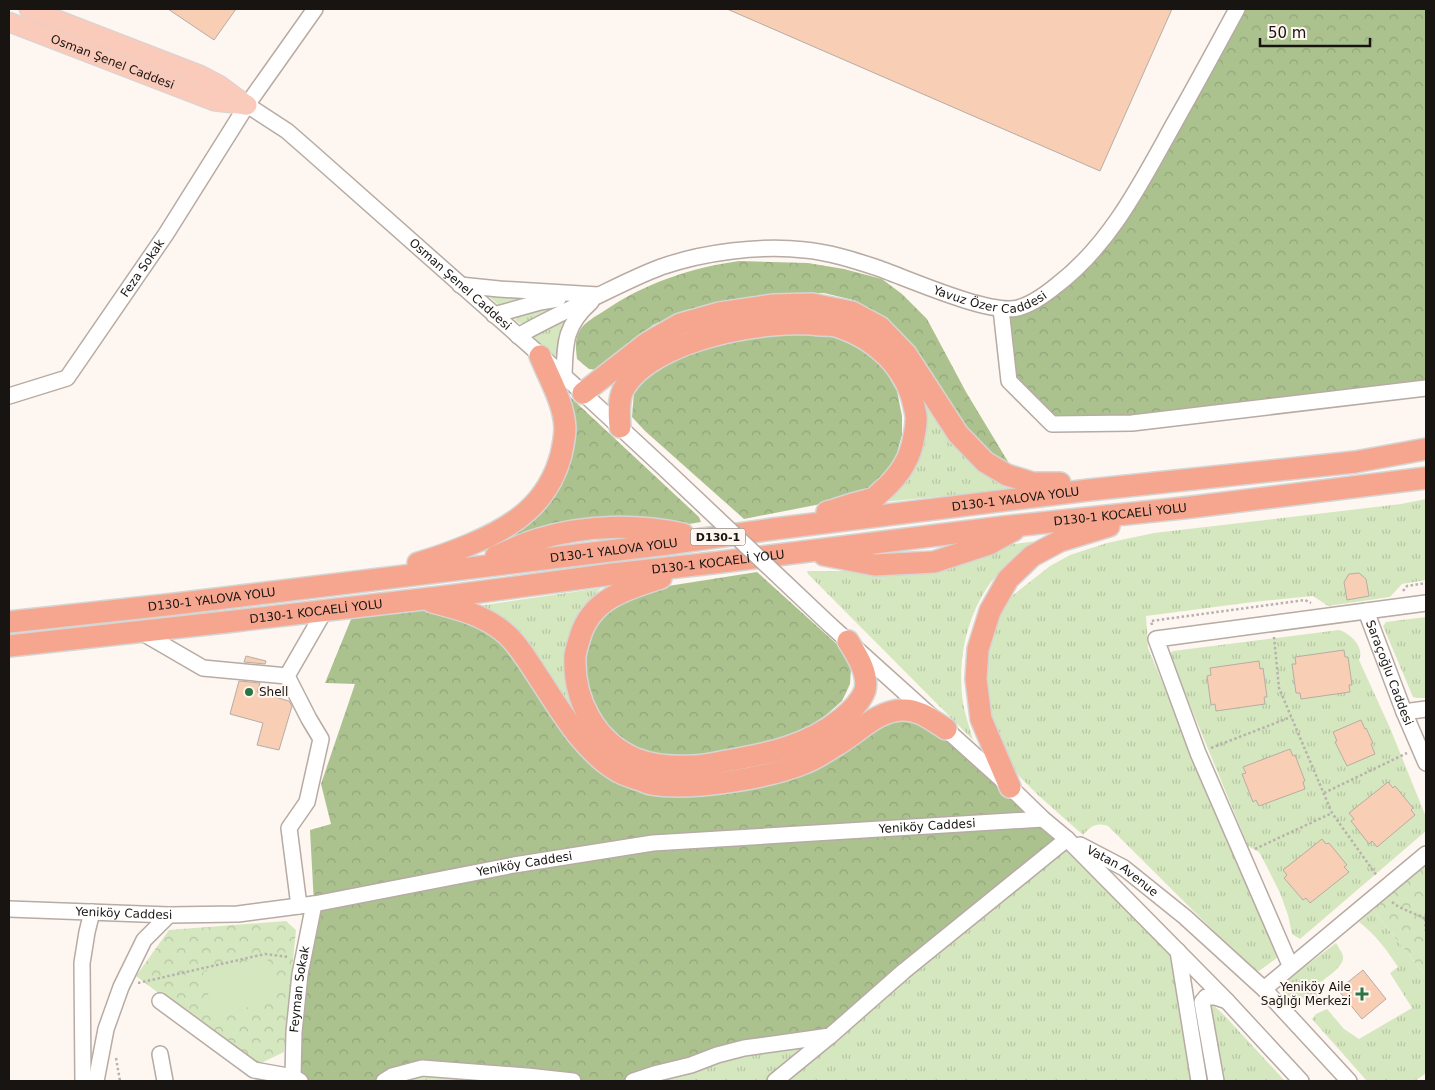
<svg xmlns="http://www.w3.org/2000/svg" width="1435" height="1090" font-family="'DejaVu Sans',sans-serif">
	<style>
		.grass { fill: url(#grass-tufts) }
		.forest { fill: url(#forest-crowns) }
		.park { fill: url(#park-crowns) }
		.pitch { fill: #d5e7bf }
		.building { fill: #f8cfb4; stroke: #b8aca5 }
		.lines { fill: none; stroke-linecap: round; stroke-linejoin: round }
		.minor-casing { stroke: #b7aba3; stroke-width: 18 }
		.major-casing { stroke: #d5d5d4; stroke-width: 21 }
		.highway-casing { stroke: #d5d5d4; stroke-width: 24 }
		.path { stroke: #b8b1ad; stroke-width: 2.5; stroke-dasharray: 2.5 2.5; stroke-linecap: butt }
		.minor { stroke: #fff; stroke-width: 15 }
		.major { stroke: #facabb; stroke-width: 19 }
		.highway { stroke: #f6a68e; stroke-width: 21 }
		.minor-bridge-casing { stroke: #b7aba3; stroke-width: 18; stroke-linecap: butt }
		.minor-bridge { stroke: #fff; stroke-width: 15 }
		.poi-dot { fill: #2c7542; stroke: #fef6f1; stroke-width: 2 }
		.labels { text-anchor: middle; stroke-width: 4; stroke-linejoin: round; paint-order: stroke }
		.shield { fill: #fef6f1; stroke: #5d5854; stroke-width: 1 }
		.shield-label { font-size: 11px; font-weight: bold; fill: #181411 }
		.street-label { font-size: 12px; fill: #181411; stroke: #fef6f1 }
		.poi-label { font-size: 12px; fill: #181411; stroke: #fef6f1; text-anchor: start }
	</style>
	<defs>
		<pattern id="grass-tufts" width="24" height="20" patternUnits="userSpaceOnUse" patternTransform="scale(1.25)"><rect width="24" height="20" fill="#d5e7bf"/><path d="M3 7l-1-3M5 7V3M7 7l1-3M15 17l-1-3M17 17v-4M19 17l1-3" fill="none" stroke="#b6c5a3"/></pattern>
		<pattern id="forest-crowns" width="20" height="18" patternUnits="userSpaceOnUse" patternTransform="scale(1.25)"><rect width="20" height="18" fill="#abc28f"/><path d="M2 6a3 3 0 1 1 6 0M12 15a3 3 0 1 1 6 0" fill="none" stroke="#92a67a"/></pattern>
		<pattern id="park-crowns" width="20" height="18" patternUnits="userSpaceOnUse" patternTransform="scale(1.25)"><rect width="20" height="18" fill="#d5e7bf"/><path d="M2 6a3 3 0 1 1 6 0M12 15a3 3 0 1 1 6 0" fill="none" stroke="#b6c5a3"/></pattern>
	</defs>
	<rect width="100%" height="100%" fill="#fef6f1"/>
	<path class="grass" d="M485 293 530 299 502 308Z
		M557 303 561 307 523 324 519 323 515 320 518 316Z
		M566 318 568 320 561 334 557 353 554 357 534 339 535 334Z
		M916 389 981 468 1015 489 883 502 899 487Z
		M1426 499V580L1402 584 1390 597 1328 606 1313 596 1253 602 1146 616 1148 648 1194 758 1259 902V913L1278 957 1259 971 1253 970 1108 826C1096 822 1091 826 1083 835L1039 796 1018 775 1002 749 988 722 983 659 1000 610 1012 596 1050 566 1070 555 1107 543 1154 533 1401 504Z
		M1037 541C1021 554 1004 566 991 582 966 617 957 661 963 703 965 715 970 728 973 740L808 574 807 571H871L999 546Z
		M601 588 580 610 568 636 565 661 567 692 574 710 559 694 471 607Z
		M1426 617V698H1417L1413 697 1383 626 1386 622Z
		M1339 630C1347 632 1359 642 1360 651 1361 654 1360 657 1359 660L1390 728 1426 817V831L1300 939 1292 934 1288 915 1280 893 1265 863 1259 852 1248 846 1169 654 1173 651Z
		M1067 839 1178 951 1199 1081H633Z
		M1373 910 1426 976V1073L1415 1081H1367L1312 1019 1316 1014 1327 1009 1344 1029 1359 1039 1412 1008 1390 973 1398 967C1387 950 1375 934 1359 922Z
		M1336 943C1338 947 1343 953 1343 957 1344 968 1323 979 1316 986L1318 999 1316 1004 1311 1007 1302 997 1295 1004C1287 995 1282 994 1286 981Z
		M1213 1005 1224 1015 1285 1081H1223L1209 1008Z
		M422 1068 573 1081H384Z"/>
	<path class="forest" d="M1237 9H1426V388L1052 424 1009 381 1001 309 1019 308 1089 255Z
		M739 261 808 263 844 269 882 279 902 294 927 319 966 392 1010 465 994 457 975 442 905 337 876 312 853 300 824 293H789L750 297 715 303 683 311 653 325 597 370 589 369 577 359C576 349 574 339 580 330 585 322 596 316 604 311 645 283 690 268 739 261Z
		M794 331 841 336 873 356 886 372 897 391 902 416V435L897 453 889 471 866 493 831 502 744 519 645 431 632 417 634 392 643 381 658 368 708 343Z
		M568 395 699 517 701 522 689 524 645 522 505 546 474 553 553 495 566 475 569 450Z
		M757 572 840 647 851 668 850 684 842 701 826 715 804 730 773 743 698 756H664L635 748 611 729 596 711 586 687 585 638 600 617 618 603 649 589Z
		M420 599 488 621 556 703 650 784 914 710 1067 839 830 1036 793 1040 633 1081H573L453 1070 384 1081H300L294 1032 314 904 310 830 331 824 321 784 355 684 325 683 356 607Z"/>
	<path class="park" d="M1426 864V976L1373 910Z
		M286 921 296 930 284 1052 255 1066 136 976 169 930Z"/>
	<path class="pitch" d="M267 957 277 1001 213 1015 203 972Z"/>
	<path class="building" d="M168 9H236L214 40Z
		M727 9H1172L1100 171Z
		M1359 573 1366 579 1369 596 1347 600 1344 582 1349 574Z
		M1344 650 1345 657H1348L1352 685H1349L1350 692 1301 699 1300 693H1296L1292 664H1296L1295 657Z
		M246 656 266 661 265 664 244 662Z
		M1259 661 1260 669 1263 668 1267 697H1264L1265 704 1216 711 1215 704 1211 705 1207 676 1211 675 1210 668Z
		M239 681 260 683 257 692 289 701 292 706 279 750 257 745 263 723 230 714Z
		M1361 720 1365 729 1366 728 1373 743 1371 744 1375 754 1347 766 1335 742 1337 741 1333 732Z
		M1290 749 1293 756 1295 755 1305 781 1303 782 1305 789 1259 806 1256 800 1253 802 1242 774 1246 773 1243 767Z
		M1388 782 1393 788 1395 786 1413 808 1411 810 1415 815 1377 847 1372 841 1369 844 1351 821 1354 819 1349 813Z
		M1322 839 1326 844 1329 843 1347 865 1344 867 1349 872 1310 903 1306 898 1303 900 1284 878 1287 875 1283 870Z
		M1363 970 1386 999 1362 1019 1338 990Z"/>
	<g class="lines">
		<defs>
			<g id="minor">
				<path id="s1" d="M247 105 287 131 311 152 583 393 666 470"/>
				<path d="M460 285 499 289 598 295"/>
				<path d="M1001 309 1009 381 1052 424 1132 423 1426 388"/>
				<path d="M494 315 540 302 558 299"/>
				<path id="s2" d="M518 336C542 322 566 311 591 299 614 288 637 276 661 267 704 252 760 245 805 250 828 252 853 260 875 267 907 278 988 315 1018 308 1033 304 1046 294 1057 285 1112 243 1143 179 1176 120 1197 83 1217 46 1237 9"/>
				<path d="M564 377C565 344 564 326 591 302"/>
				<path id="s3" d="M9 396 67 378 166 234 247 105 315 9"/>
				<path id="s4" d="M1366 611 1404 712 1426 763"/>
				<path d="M830 625 1010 787 1043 819 1067 839 1227 1001 1301 1081"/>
				<path d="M141 632 203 668 287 676"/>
				<path d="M287 676 309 719 321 739 307 802 289 828 299 906"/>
				<path d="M287 676 325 610"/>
				<path d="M1404 712 1426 709"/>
				<path id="s5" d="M1080 845 1124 868 1185 917 1264 989 1349 1081"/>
				<path id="s6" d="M9 909 169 915 238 914 314 904 514 865 653 843 1043 819"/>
				<path d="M1178 951 1199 1081"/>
				<path d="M1290 965 1198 753 1156 639 1426 603"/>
				<path d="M1264 989 1426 854"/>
				<path d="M160 1001 254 1070 293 1077 300 1081"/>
				<path d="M160 1054 165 1081"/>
				<path id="s7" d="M293 1077 294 1032 300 974 314 904"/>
				<path d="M83 1081 82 963 87 932 92 912"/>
				<path d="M96 1081 106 1029 121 987 144 940 169 915"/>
				<path d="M384 1081 392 1076 422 1068 527 1076 573 1081"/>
				<path d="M633 1081 654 1074 691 1065 717 1055 744 1048 830 1036 904 971 1067 839"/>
				<path d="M775 1081 830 1036"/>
				<path d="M1216 1081 1202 1002 1206 997H1215L1227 1001"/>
			</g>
			<g id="major">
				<path d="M29 9 200 75 219 85 246 105"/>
				<path id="s8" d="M9 22 214 101 247 105"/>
			</g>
			<g id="highway">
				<path d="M583 393 647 343 680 324 719 313 773 305 812 304 852 312 880 327 906 354 958 434 985 462 1007 475 1033 483H1060"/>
				<path d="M620 427C619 415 618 401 623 390 650 339 769 318 821 325 827 325 834 325 839 327 876 339 906 368 914 406 915 411 917 416 916 421 916 426 915 431 914 436 911 457 899 476 883 490 880 492 877 496 874 498 870 500 864 501 860 502 849 505 838 509 827 512"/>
				<path d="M824 555 875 565 934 562 989 544 1014 530"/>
				<path d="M496 556C510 551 524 543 539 539 585 525 636 524 683 534"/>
				<path d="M418 563C436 558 452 552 469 545 513 527 548 504 561 455 563 446 565 437 565 428 564 403 549 378 540 356"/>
				<path d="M661 578C626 589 591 599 580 637 578 644 576 649 575 656 573 699 595 742 636 759 654 766 674 767 692 766 703 766 715 763 726 761 768 754 807 746 841 719 851 711 861 702 865 690 869 673 856 654 848 641"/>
				<path d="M432 602C459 609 484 615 505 633 517 643 528 661 537 675 560 709 582 751 619 772 625 775 631 777 637 779 642 780 646 783 651 784 691 791 770 778 807 762 817 758 827 751 837 745 858 733 876 711 902 710 919 709 933 721 946 729"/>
				<path id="s9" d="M9 622 175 604 667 544 773 529 1089 490 1355 462 1426 449"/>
				<path id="s10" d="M9 646 226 622 449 596 613 574 713 563 1003 527 1192 507 1426 478"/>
				<path d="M1010 787 981 719 976 679 978 649 990 611 1008 579 1032 556 1060 541 1109 526"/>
			</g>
		</defs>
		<use href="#minor" class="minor-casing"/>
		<use href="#major" class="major-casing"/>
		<use href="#highway" class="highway-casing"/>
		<path class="path" d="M1403 591 1407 586 1426 583
			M1152 625 1151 621 1305 600 1311 603
			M1274 637 1279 688 1332 813 1377 876
			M1211 748 1291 717
			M1324 793 1407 753
			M1255 849 1332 813
			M1392 902 1399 907 1426 919
			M1426 914 1425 919 1426 932
			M138 983 265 954 289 957
			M116 1058 120 1081"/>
		<use href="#minor" class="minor"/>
		<use href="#major" class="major"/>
		<use href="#highway" class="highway"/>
		<defs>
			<path id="minor-bridge" d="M666 470 830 625"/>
		</defs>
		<use href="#minor-bridge" class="minor-bridge-casing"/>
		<use href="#minor-bridge" class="minor-bridge"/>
	</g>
	<g class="poi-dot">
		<circle cx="249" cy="692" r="5"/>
		<path d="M1359.5 986.5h5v5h5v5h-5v5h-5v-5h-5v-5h5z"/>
	</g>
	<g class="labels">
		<rect class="shield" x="690.5" y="528.5" width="55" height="17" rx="4"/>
		<g class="shield-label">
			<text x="718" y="541">D130-1</text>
		</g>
		<g class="street-label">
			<text dy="4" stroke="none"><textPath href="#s8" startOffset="111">Osman Şenel Caddesi</textPath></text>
			<text dy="4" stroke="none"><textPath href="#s3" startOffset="194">Feza Sokak</textPath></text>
			<text dy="4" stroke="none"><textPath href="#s1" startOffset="279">Osman Şenel Caddesi</textPath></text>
			<text dy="4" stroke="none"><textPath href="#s2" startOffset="499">Yavuz Özer Caddesi</textPath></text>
			<text dy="4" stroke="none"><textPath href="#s9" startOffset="1014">D130-1 YALOVA YOLU</textPath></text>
			<text dy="4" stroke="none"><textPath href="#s10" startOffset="1119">D130-1 KOCAELİ YOLU</textPath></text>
			<text dy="4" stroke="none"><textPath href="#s9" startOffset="609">D130-1 YALOVA YOLU</textPath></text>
			<text dy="4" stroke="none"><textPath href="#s10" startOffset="714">D130-1 KOCAELİ YOLU</textPath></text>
			<text dy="4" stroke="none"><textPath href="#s9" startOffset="204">D130-1 YALOVA YOLU</textPath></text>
			<text dy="4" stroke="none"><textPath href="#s10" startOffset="309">D130-1 KOCAELİ YOLU</textPath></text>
			<text dy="4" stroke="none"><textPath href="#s4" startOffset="66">Saraçoğlu Caddesi</textPath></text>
			<text dy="4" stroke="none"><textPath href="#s6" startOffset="925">Yeniköy Caddesi</textPath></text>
			<text dy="4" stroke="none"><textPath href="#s6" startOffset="520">Yeniköy Caddesi</textPath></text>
			<text dy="4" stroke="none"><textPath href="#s5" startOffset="50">Vatan Avenue</textPath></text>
			<text dy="4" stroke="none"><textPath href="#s6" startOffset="115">Yeniköy Caddesi</textPath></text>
			<text dy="4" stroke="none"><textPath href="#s7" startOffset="88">Feyman Sokak</textPath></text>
		</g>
		<g class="poi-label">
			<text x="259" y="696">Shell</text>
			<text x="1351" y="991" text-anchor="end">Yeniköy Aile<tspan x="1351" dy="14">Sağlığı Merkezi</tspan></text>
		</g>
	</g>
	<rect width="1435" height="1090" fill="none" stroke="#181411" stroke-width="20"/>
	<path d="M1260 38v8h110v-8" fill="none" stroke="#181411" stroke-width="2.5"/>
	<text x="1268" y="38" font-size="15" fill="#181411" stroke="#fef6f1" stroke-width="4" paint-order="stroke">50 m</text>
</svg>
